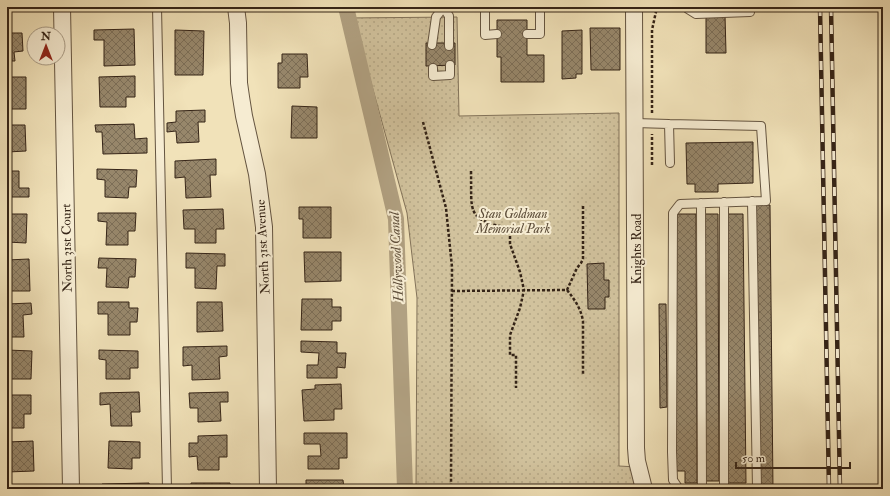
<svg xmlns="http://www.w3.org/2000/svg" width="890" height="496" font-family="'IM FELL Double Pica',serif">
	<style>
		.park { fill: url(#park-dots); stroke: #83735a }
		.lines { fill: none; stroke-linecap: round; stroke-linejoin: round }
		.canal { stroke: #b1a182; stroke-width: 16 }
		.building { fill: url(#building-cross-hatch); stroke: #352417 }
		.lane-casing { stroke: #645440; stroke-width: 10 }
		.street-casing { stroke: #645440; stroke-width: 18 }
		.path { stroke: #352417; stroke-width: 2.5; stroke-dasharray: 3 2; stroke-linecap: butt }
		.lane { stroke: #f6ecd2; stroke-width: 8 }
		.street { stroke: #f6ecd2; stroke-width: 16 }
		.rail-casing { stroke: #352417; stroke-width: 4.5 }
		.rail { stroke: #f6ecd2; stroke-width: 3; stroke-dasharray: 9; stroke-linecap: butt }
		.labels { text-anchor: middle; stroke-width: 4; stroke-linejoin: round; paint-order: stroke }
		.park-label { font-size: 13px; font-style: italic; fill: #5c4c38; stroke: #f6ecd2 }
		.street-label { font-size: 13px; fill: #352417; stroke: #f6ecd2 }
		.water-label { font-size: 14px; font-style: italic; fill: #60503c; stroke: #f6ecd2 }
	</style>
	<defs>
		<pattern id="park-dots" width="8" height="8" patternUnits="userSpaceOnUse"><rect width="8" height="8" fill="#d1c29d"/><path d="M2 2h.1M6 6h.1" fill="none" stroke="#b4a786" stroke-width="1.8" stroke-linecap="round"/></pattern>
		<pattern id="building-cross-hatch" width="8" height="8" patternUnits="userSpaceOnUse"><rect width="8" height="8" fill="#97876b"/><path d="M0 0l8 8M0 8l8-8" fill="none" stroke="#7c6e57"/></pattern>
	</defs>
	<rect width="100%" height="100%" fill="#f1e2b9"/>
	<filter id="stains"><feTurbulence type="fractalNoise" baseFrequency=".005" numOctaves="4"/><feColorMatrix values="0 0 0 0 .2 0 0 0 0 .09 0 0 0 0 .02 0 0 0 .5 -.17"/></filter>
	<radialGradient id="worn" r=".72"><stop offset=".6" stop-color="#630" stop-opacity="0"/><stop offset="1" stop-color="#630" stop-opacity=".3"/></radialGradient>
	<path class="park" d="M457 17 459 116 619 113V466L637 467V489H416L417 298 407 213 369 75 350 35 346 18Z"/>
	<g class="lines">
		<path class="canal" d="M346 7 396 219 405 489"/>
	</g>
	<path class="building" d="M706 15H725L726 53H706Z
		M497 20H527V55H544V82H501V57H497Z
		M590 28H620V70H591Z
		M134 29 135 65 104 66V40H94V30Z
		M175 30 204 31 203 75H175Z
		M582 30V74H576V78L562 79V31Z
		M7 33H22L23 51 14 52 15 61H7Z
		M426 43H455V65L426 66Z
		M282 54H307L308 77H300V88H278V63H282Z
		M135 76V97H126V107H100L99 77Z
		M7 77H26V109H7Z
		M292 106 317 107V138H291Z
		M205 110V122H198L199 142 177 143 176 131 167 132V123L176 122V111Z
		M134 124 135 139 147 138V153L103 154 102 132H96L95 125Z
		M7 125H25L26 151 7 152Z
		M753 142V183L718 184V192H695V184H687L686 143Z
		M216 159V175H210L211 197 186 198 185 177 175 178V161Z
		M97 169 137 170 136 187H129L128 198 105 197V180L97 179Z
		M7 171H19V188H29V197H7Z
		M755 205H770L773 489H758Z
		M299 207H331V238H303V219H299Z
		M223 209 224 229H216V243H195V229H184L183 210Z
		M98 213H136L135 231H128V245H106L107 222 98 221Z
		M7 214H27L26 243 7 242Z
		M674 214H696L697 483H685V471H675Z
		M703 214H718L719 481H704Z
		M725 214H743L746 483H727Z
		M304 252H341V281L305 282Z
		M186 253 225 254V266H217L216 289 195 288V268H186Z
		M99 258 136 259 135 277H129L128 288 106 287 107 268H98Z
		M29 259 30 291H7V260Z
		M604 263V280H609V297H605V309H588L587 264Z
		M302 299H332V307H341V321H332V330H301Z
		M98 302H129V308H138L137 322H130V335H108V314H98Z
		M197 302H222L223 331 197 332Z
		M31 303 32 314 23 315 24 337H7V304Z
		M659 304H666L667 407 660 408Z
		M301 341 337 342V353H346L345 368 337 367V378H307V365H318L319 353 301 352Z
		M227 346V356L219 357 220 379 192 380V365L183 366V347Z
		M7 350 32 351 31 379H7Z
		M99 350 138 351V368H130V379H106V360L99 359Z
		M341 384 342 409H334V420L304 421 302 390 315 389V385Z
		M139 392 140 412H131L132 426H111L110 404 100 405V393Z
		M228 392V402H220L221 421 198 422V408H190L189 393Z
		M7 395H31V414H24V428H7Z
		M304 433H347V458H339V469H308V456H321L320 444H304Z
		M227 435V457H219V470H198L197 456 189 457V443H198V436Z
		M33 441 34 471 7 472V442Z
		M109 441 140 442V458H132V469L108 468Z
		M306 480H343L344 489H306Z
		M149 483 150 489H102V484Z
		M191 483H230V489H191Z
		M7 487H33V489H7Z"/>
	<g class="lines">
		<defs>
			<path id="lane" d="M157 7 167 489
				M443 7 449 16V46
				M485 7V35L497 34
				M687 7 688 9 696 14 750 12V7
				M527 34H540V7
				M432 45 436 17 443 8
				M433 68V76L450 75V65
				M635 123 669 124 670 163
				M669 124 761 126 766 201 680 204 673 213 672 452 673 480 679 489
				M752 201 757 489
				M724 202V489
				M701 203 702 489"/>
			<path id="street" d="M62 7 71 489
				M236 7 238 23 239 83 241 97 244 116 257 174 264 227 268 489
				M634 7 636 448 637 461 644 489"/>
		</defs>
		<use href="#lane" class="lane-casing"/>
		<use href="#street" class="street-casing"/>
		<path class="path" d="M652 113V30L657 7
			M423 122 446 208 452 267 451 489
			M652 165V134
			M471 171C472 212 465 220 510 228V244L520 272 524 290 520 308 510 335V355H516V388
			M567 290C575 300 581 309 583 321V374
			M452 291 567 290 577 268 581 263 583 259V206"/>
		<use href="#lane" class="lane"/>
		<use href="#street" class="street"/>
		<defs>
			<path id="rail" d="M820 7 829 489
				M831 7 840 489"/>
		</defs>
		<use href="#rail" class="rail-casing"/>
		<use href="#rail" class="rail"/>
	</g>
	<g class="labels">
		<g class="park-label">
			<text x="513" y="218">Stan Goldman<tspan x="513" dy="15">Memorial Park</tspan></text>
		</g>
		<g class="street-label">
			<text transform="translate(262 247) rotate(-93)" y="5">North 31st Avenue</text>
			<text transform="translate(66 248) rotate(-91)" y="5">North 31st Court</text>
			<text transform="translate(636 249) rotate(-90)" y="5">Knights Road</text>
		</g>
		<g class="water-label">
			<text transform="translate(396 257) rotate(-93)" y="5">Hollywood Canal</text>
		</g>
	</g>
	<rect width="890" height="496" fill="none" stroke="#f1e2b9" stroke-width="24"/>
	<rect x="8" y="8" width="874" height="480" fill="none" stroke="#352417" stroke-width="2"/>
	<rect x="12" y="12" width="866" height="472" fill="none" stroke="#352417"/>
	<g transform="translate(46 46)"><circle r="19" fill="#f6ecd2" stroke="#a99c87"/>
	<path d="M0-3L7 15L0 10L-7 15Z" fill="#8f2418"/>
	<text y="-6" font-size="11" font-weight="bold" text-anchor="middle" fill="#352417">N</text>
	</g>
	<path d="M736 462v6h114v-6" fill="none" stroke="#352417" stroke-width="2"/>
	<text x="742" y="462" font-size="12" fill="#352417" stroke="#f6ecd2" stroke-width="3" paint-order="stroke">50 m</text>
	<rect width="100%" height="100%" filter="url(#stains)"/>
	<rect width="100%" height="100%" fill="url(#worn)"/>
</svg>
